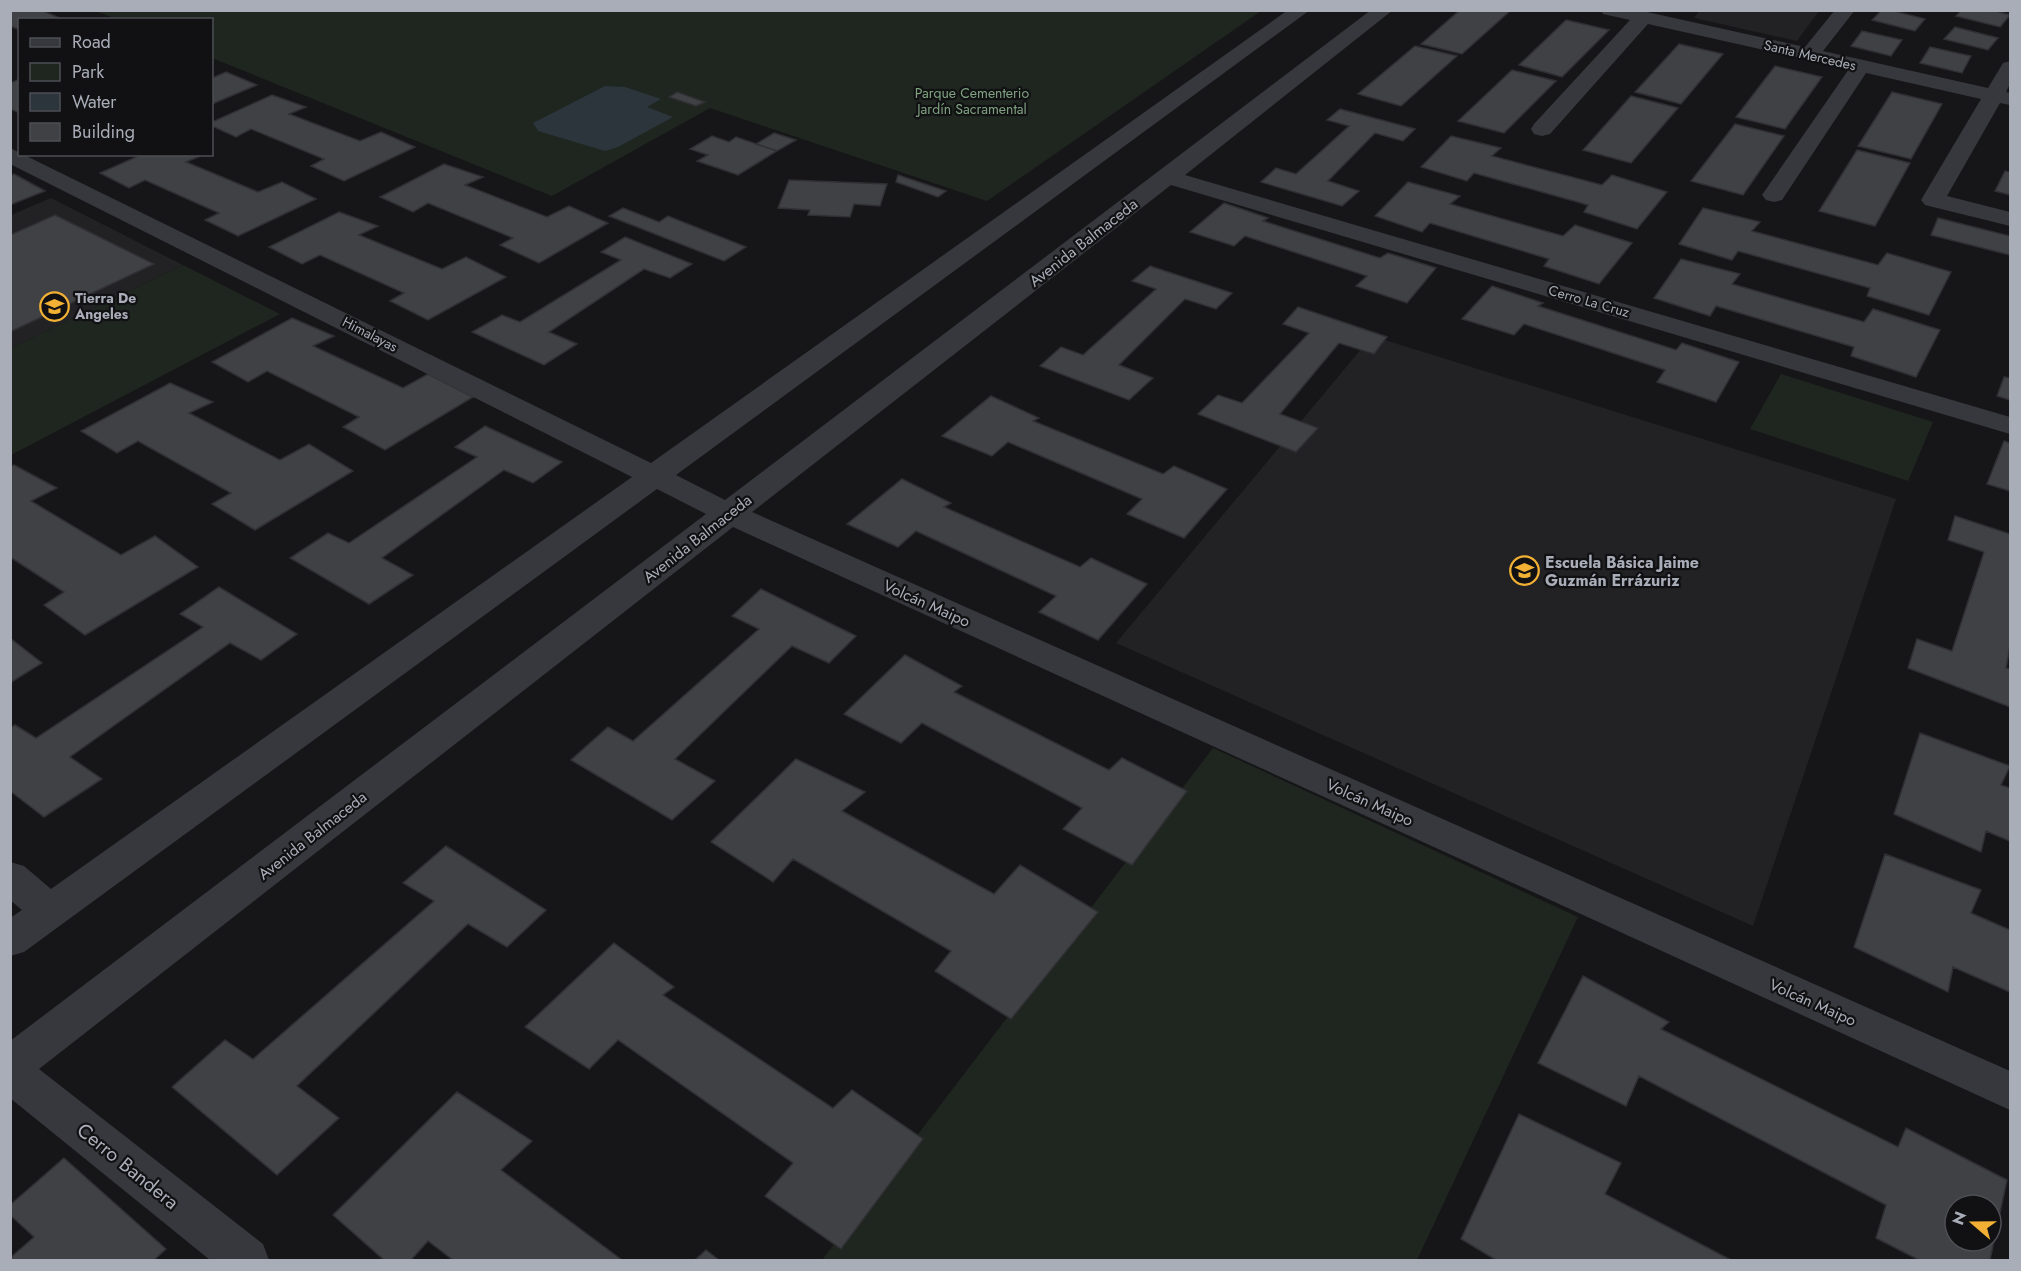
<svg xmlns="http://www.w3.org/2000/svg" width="2021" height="1271" font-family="Jost,sans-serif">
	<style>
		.built { fill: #222225 }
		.green { fill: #1e261f }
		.water { fill: #2c353c }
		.building { fill: #404145; stroke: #303034; stroke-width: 1.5; fill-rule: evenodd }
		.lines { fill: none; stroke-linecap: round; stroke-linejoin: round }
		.minor { fill: #37383d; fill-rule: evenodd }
		.labels { text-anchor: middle; stroke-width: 4.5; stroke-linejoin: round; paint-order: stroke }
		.far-street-label { font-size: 14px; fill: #a8adb8; stroke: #111113 }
		.far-park-label { font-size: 14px; fill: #7fa381; stroke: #111113 }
		.far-poi-label { font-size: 14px; font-weight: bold; fill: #a8adb8; stroke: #111113; text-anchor: start }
		.street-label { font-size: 16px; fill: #a8adb8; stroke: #111113 }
		.poi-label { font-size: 16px; font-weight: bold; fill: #a8adb8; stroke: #111113; text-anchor: start }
		.near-street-label { font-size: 20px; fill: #a8adb8; stroke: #111113 }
	</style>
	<rect width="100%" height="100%" fill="#161618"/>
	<path class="built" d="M1700 10H1819V11L1797 41 1694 18Z
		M51 198 183 265 11 348V215Z
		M1372 336 1896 499 1753 926 1116 643Z"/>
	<path class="green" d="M95 11H1261L987 201 710 108 552 196 212 58V20L117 19Z
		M183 265 280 314 11 455V348Z
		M1781 374 1933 422 1908 481 1750 429Z
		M1213 748 1578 917 1417 1260H822Z"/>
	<path class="water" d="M605 86 625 87 661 99 647 107 673 117 618 147 605 151 538 131 533 123Z"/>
	<path class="building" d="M10 10H41L64 20H20V30L10 26Z
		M1460 10H1511L1462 54 1421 44Z
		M1882 10H1890L1925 19 1915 31 1872 20Z
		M1962 10H1992L2010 15 2000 27 1956 16Z
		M1566 20 1609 30 1562 77 1519 65Z
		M1955 27 1998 38 1988 50 1944 39Z
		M1862 31 1902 40 1891 56 1851 46Z
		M1679 44 1723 54 1681 104 1635 92Z
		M1415 46 1457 56 1401 106 1358 94Z
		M1930 47 1971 56 1962 73 1920 63Z
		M1775 66 1822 77 1785 129 1736 117Z
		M1512 70 1556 81 1504 133 1458 121Z
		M226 72 257 85 212 104V78Z
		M20 79V113L10 109V83Z
		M677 92 705 102 696 106 669 97Z
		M1892 92 1942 104 1911 159 1858 146Z
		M272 95 306 107 289 114 360 141 381 132 415 147 344 181 311 166 324 159 251 129 236 137 212 126V122Z
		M1631 96 1678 108 1631 163 1583 150Z
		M1340 109 1415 129 1403 141 1375 133 1328 181 1359 191 1342 206 1261 182 1276 168 1296 174 1349 126 1327 120Z
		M1735 124 1784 136 1743 195 1691 181Z
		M774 133 796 140 777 151 756 144Z
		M712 136 729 142 736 137 777 151 738 175 697 161 708 155 690 149Z
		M1451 136 1501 148 1492 156 1602 185 1612 175 1667 192 1637 229 1584 212 1588 205 1474 173 1467 181 1421 167Z
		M1857 150 1910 163 1875 226 1819 211Z
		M143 154H205L186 162 258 192 282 182 316 199 238 236 205 220 219 213 145 180 129 188 100 173Z
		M444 164 483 177 465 185 547 217 569 206 608 223 539 263 500 245 513 238 428 203 413 212 380 197Z
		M2005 171 2010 172V195L1995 191Z
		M14 174 45 191 10 205V176Z
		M898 175 946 191 938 197 896 182Z
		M789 180 887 184 880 206 854 204 850 217 808 215 810 210 778 208Z
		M1408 182 1460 196 1450 204 1563 236 1575 225 1632 243 1599 284 1544 266 1549 259 1430 223 1422 232 1375 216Z
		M1224 203 1268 218 1263 221 1380 258 1388 253 1436 268 1407 303 1356 286 1367 276 1245 236 1234 246 1190 232Z
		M623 208 659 222 668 216 746 247 724 261 609 216Z
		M1703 208 1760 222 1752 231 1878 265 1887 253 1951 272 1929 315 1867 296 1870 288 1738 251 1732 260 1679 244Z
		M339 212 378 226 359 235 442 269 466 257 506 277 428 320 390 301 404 293 320 255 302 264 269 247Z
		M55 215 154 264 10 332V235Z
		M1938 218 2010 236V255L1931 235Z
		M625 237 692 264 670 278 644 269 549 332 577 344 544 365 472 332 502 315 520 322 621 260 601 252Z
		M1681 259 1740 274 1732 284 1864 322 1873 309 1940 330 1916 377 1851 356 1854 347 1716 306 1710 316 1654 298Z
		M1150 266 1232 293 1216 309 1185 299 1119 365 1153 378 1129 400 1040 366 1061 347 1083 355 1156 289 1132 281Z
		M1492 286 1543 303 1538 306 1676 350 1682 343 1739 362 1716 402 1657 382 1665 370 1524 324 1514 335 1462 319Z
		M1298 307 1387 337 1374 354 1339 343 1280 414 1318 428 1296 452 1198 414 1218 395 1242 403 1309 333 1283 324Z
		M292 318 334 336 313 346 403 388 428 374 473 397 385 450 343 427 359 417 267 371 248 382 212 362Z
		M2004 377 2010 378V400L1997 396Z
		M170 383 213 402 189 413 280 460 309 444 353 471 255 530 212 504 231 493 138 441 117 453 81 431Z
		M991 396 1039 418 1033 421 1163 474 1174 466 1227 489 1184 538 1127 514 1142 499 1008 442 992 456 942 436Z
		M485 426 562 462 533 483 504 470 382 558 413 575 369 604 290 558 328 533 349 543 477 457 455 447Z
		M2004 441 2010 443V491L1987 484Z
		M14 465 57 488 31 501 121 555 155 536 198 567 85 635 44 605 64 592 10 557V467Z
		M902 479 951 503 944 507 1080 567 1091 558 1147 584 1098 640 1039 612 1056 596 916 531 898 547 847 524Z
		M1955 516 2010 534V647L2006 668 2010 669V707L1908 668 1917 639 1952 651 1984 552 1948 540Z
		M219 587 297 634 261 660 230 643 70 757 102 779 44 817 10 791V728L15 725 36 738 203 627 180 614Z
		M761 589 856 636 829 663 792 646 675 759 715 781 672 820 571 760 608 727 633 741 759 629 732 616Z
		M10 638 42 663 10 683Z
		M905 655 962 686 954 692 1109 770 1122 758 1187 791 1132 865 1063 829 1082 808 922 723 901 743 844 714Z
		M1920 733 2010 766 2001 785 2010 788V841L1986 831 1981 852 1894 814Z
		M796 759 865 792 842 811 994 894 1020 865 1098 912 1011 1019 935 971 951 951 793 859 773 882 711 842Z
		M446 846 546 910 507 947 468 924 297 1086 339 1118 277 1175 172 1087 225 1040 253 1059 434 901 403 883Z
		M1885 854 1981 890 1971 913 2010 930V992L1953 967 1948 992 1854 947Z
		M614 943 674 987 663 995 833 1108 852 1090 923 1139 841 1249 765 1196 793 1163 618 1040 589 1069 525 1027Z
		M1583 976 1669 1022 1661 1029 1898 1147 1906 1128 2007 1180 1990 1260H1919L1876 1238 1886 1205 1639 1076 1626 1106 1538 1063ZM1955 1205H1991V1241H1955Z
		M457 1092 532 1141 501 1170 622 1260H453L428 1241 411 1260H384L333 1215Z
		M1519 1114 1621 1163 1605 1194 1731 1260H1496L1461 1239Z
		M64 1158 166 1249 154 1260H10V1258L34 1237 10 1215V1205Z
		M706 1250 719 1260H695Z"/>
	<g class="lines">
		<path class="minor" d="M1288 10H1310L676 475 725 500 1371 10H1393L1185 175 2010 417V434L1171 185 752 512 2010 1071V1110L733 527 39 1069 263 1244 269 1260H210L10 1098V1041L706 514 657 489 65 922 24 952 10 956V918L22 910 10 900V862L24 866 51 889 632 477 10 164V148L651 463Z
			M1601 10H1638L1805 47 1835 10H1855L1823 51 1988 88 2003 63 2010 61V84L2006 92 2010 93V105L2000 103 1947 196 2010 212V226L1925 205 1921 200 1981 99 1866 73 1782 200 1774 202 1766 200 1762 195 1849 69 1648 24 1550 134 1542 136 1534 134 1531 129 1534 124 1630 20 1603 14Z"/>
	</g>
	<defs>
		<symbol id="school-ring" viewBox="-11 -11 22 22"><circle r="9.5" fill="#111113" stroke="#f2b134" stroke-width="1.5"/><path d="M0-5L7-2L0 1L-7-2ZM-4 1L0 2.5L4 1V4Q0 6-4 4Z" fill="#f2b134"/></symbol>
	</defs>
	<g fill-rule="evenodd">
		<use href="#school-ring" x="38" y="290" width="33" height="33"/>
		<use href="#school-ring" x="1508" y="554" width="33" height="33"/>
	</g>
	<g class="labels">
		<g class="far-street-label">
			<text transform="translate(1810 55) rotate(13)" y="5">Santa Mercedes</text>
			<text transform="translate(1589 301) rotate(16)" y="5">Cerro La Cruz</text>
			<text transform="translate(370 334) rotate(27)" y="5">Himalayas</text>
		</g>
		<g class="far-park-label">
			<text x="972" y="98">Parque Cementerio<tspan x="972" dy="16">Jardín Sacramental</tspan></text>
		</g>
		<g class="far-poi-label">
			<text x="75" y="303">Tierra De<tspan x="75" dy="16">Angeles</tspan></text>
		</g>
		<g class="street-label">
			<text transform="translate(1083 242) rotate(-38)" y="6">Avenida Balmaceda</text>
			<text transform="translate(697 538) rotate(-38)" y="6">Avenida Balmaceda</text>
			<text transform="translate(927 603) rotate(24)" y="6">Volcán Maipo</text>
			<text transform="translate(1370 802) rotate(24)" y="6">Volcán Maipo</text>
			<text transform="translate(312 835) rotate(-38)" y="6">Avenida Balmaceda</text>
			<text transform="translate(1813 1002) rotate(24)" y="6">Volcán Maipo</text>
		</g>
		<g class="poi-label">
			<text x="1545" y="568">Escuela Básica Jaime<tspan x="1545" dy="18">Guzmán Errázuriz</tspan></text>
		</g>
		<g class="near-street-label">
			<text transform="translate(128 1166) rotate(39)" y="7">Cerro Bandera</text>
		</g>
	</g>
	<rect width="2021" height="1271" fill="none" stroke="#a8adb8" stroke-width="24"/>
	<rect x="18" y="18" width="195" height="138" fill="#111113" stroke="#4d4f55" stroke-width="1.5"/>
	<rect x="30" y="38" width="30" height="9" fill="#37383d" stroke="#4d4f55" stroke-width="1.5"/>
	<text x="72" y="48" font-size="18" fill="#a8adb8">Road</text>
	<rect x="30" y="63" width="30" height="18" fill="#1e261f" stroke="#4d4f55" stroke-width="1.5"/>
	<text x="72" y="78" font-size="18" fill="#a8adb8">Park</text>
	<rect x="30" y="93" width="30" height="18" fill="#2c353c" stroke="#4d4f55" stroke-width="1.5"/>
	<text x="72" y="108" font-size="18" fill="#a8adb8">Water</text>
	<rect x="30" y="123" width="30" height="18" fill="#404145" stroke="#4d4f55" stroke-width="1.5"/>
	<text x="72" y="138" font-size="18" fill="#a8adb8">Building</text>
	<g transform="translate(1973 1223) rotate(290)"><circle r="28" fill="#111113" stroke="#4d4f55" stroke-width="1.5"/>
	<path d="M0-4.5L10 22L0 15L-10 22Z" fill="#f2b134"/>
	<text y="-9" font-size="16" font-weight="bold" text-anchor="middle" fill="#a8adb8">N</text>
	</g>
</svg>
